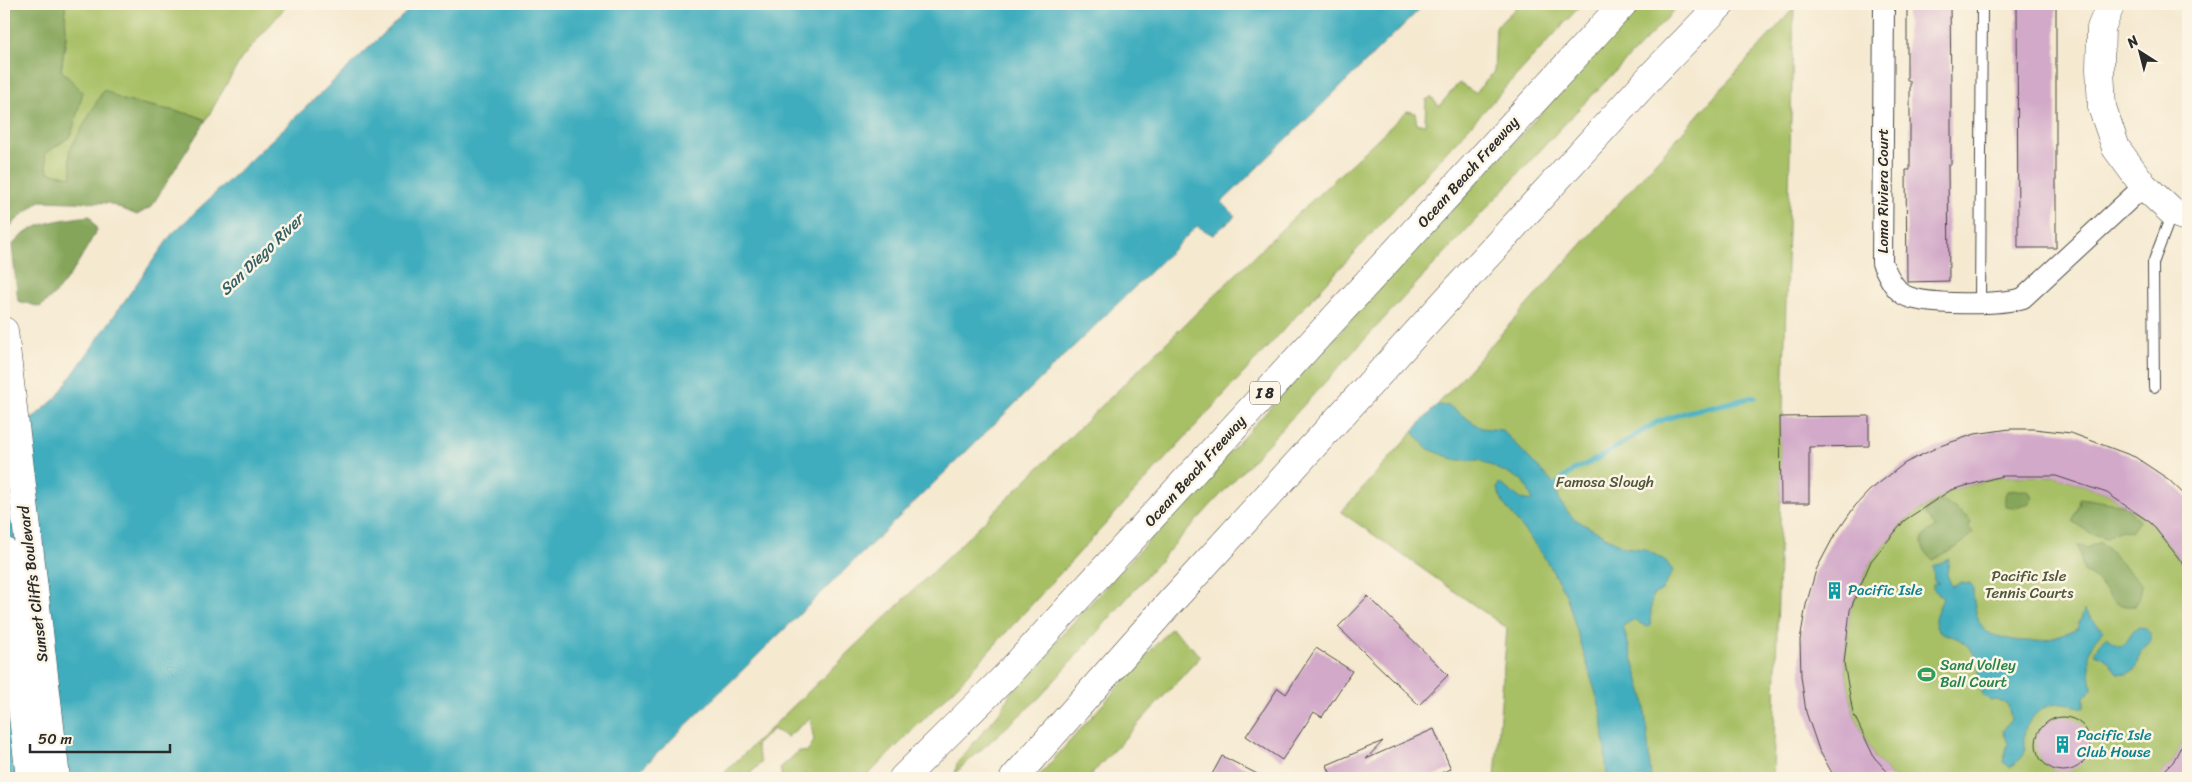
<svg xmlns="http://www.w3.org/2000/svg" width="2192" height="782" font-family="Sriracha,sans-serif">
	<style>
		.green { fill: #a7c065; stroke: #697648 }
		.forest { fill: #85a65a; stroke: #586842 }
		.water { fill: #40adbe; stroke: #366c74 }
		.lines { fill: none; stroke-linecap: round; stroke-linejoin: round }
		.stream { stroke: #40adbe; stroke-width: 5.5 }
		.building { fill: #d2a9c9 }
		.lane-casing { stroke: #494844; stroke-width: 12 }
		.street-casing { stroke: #494844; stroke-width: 22 }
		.secondary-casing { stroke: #494844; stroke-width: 29 }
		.primary-casing { stroke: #494844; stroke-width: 29 }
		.highway-casing { stroke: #494844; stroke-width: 29 }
		.lane { stroke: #fff; stroke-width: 10 }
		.street { stroke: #fff; stroke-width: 20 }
		.secondary { stroke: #fff; stroke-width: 28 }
		.primary { stroke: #fff; stroke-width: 28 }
		.highway { stroke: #fff; stroke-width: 28 }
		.labels { text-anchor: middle; stroke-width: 5; stroke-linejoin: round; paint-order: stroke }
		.shield { fill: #fcf5e5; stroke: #6a6863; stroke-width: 1 }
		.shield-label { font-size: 14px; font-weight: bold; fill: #2b2b2b }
		.street-label { font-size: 15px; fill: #2b2b2b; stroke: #fcf5e5 }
		.park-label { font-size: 15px; fill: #50583c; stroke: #fcf5e5 }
		.culture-label { font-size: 15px; fill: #0d838f; stroke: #fcf5e5; text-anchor: start }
		.leisure-label { font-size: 15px; fill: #27864d; stroke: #fcf5e5; text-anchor: start }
		.water-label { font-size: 16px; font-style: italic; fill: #335f66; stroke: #fcf5e5 }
	</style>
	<rect width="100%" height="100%" fill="#fcf5e5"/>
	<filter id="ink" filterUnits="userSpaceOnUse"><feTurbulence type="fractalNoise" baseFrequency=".02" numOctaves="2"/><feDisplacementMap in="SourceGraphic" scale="10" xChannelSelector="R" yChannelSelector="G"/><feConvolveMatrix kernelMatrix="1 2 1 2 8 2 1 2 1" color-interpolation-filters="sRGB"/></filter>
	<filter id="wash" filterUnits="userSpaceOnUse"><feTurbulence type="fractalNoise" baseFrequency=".0096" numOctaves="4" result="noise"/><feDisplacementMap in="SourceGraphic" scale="20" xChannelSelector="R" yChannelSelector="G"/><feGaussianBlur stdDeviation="1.12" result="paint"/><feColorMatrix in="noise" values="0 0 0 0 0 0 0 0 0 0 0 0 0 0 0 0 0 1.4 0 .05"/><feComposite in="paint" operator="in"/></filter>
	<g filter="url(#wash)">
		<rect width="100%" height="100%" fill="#f5e9d0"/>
		<path class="green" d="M65 4H288L241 59 206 120 194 115 122 100 72 178 48 172 45 154 71 136 61 70 66 37Z
			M1520 4H1582L957 686 872 771 864 778H807L805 773 799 778H782L780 768 799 751 807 752 814 741 810 718 787 737 773 729 756 745 761 763 746 778H719L953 552 1283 228 1407 111 1415 113 1417 124H1425L1426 100 1431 97 1439 106 1459 83 1475 93 1494 72 1496 27Z
			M1641 4H1681L1572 116 1172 547 1039 698 955 773 957 763 1002 709 1013 688Z
			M1794 8 1773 778H1495L1507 628 1341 512Z
			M2002 476H2056L2107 493 2151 523 2184 565 2188 576V733L2173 762 2157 778H1893L1874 757 1853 713 1844 663 1850 610 1871 561 1905 520 1951 490Z
			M1171 628 1201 656 1088 778H1037Z"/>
		<path class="forest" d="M4 4H65L66 37 61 70 83 92 71 136 45 154 48 172 72 177 69 151 104 89 122 100 194 115 206 120 151 207 137 215 108 203 40 201 21 216 6 230Z
			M90 216 97 230C81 257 66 288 40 307L18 301 12 246C31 221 61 220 90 216Z
			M2028 490 2032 497 2030 504 2015 508 2005 507V496L2007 491Z
			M2080 498 2125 505 2139 521 2131 532C2121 528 2115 532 2107 538L2092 534 2073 522C2074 513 2080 508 2080 498Z
			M1944 501 1968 518 1971 522 1969 527 1973 533 1957 547 1932 560C1918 546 1918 536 1936 527L1926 515V510L1933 504Z
			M2101 542 2142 585 2140 596 2135 606C2113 608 2109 595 2098 581 2094 577 2089 575 2084 572L2078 545 2086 548Z"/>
		<path class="water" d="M415 4H1425L1222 202 1235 216 1213 235 1197 226 632 778H4V443L56 398 171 235Z
			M1437 405 1449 406 1481 428 1502 430 1552 482 1561 503 1573 518 1624 547 1645 549 1666 561 1673 571 1662 590 1652 596 1650 625 1647 627 1633 620 1623 626 1644 698 1651 778H1607L1602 714 1566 595 1543 555 1503 503 1497 489 1499 483 1521 499 1532 501C1532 494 1526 488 1524 481L1479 460H1456L1426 448 1413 431Z
			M1949 559 1947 575 1952 586 1962 582 1965 584 1970 583 1973 587C1973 599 1976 620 1984 629 1987 633 1996 636 2001 637 2028 645 2052 641 2077 629L2084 610 2103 631C2082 651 2090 663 2092 689L2084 697V708C2064 703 2048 700 2033 717 2028 723 2024 729 2024 738 2023 743 2026 748 2024 753 2023 759 2015 763 2010 767L2003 762 2008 743 2003 731 2011 719 2008 705 1997 700 1991 701C1965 684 1989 668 1971 650 1968 646 1964 642 1960 640 1952 635 1940 635 1936 627 1932 617 1940 607 1943 598L1933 589V584L1939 583 1934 581 1933 566Z
			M2139 627 2145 628 2151 634C2152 648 2144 645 2140 654 2138 659 2137 665 2134 670L2127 674 2117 673 2107 660 2094 653 2099 644 2108 636C2126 660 2127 632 2139 627Z"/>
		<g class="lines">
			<path class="stream" d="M1548 491 1574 470 1599 458 1657 422 1687 412 1755 397"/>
		</g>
		<g id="blocks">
			<path class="building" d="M1907 4H1950L1951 87V165H1948L1949 281 1907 282 1906 170H1910V81H1907Z
				M2017 4H2056V248H2018Z
				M1869 416V446L1809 447V503H1781L1780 417Z
				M2010 429H2034L2071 433 2135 457 2168 479 2188 498V570L2151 523 2107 493 2056 476H2002L1951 490 1905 520 1871 561 1850 610 1844 663 1853 713 1874 757 1893 778H1835L1819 750 1806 712 1801 676 1800 640 1806 605 1816 570 1833 538 1855 506 1869 491 1905 463 1940 446 1975 434Z
				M1368 596 1448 675 1419 705 1338 627Z
				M1316 648 1352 671 1322 717 1314 712 1282 760 1246 736 1278 688 1286 694Z
				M2036 744a27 27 0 1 1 54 0a27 27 0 1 1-54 0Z
				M1434 729 1451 769 1429 778H1322L1331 775 1327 765 1383 741 1366 759Z
				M2188 733V778H2157L2173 762Z
				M1222 756 1265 778H1210Z"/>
		</g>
	</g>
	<g filter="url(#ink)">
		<use href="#blocks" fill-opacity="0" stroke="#494844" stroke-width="1"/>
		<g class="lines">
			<defs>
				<path id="lane" d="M1980 304 1982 4
					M2154 387 2153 263 2172 213"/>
				<path id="street" d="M1884 4 1882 263C1888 275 1893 288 1904 295 1923 306 2002 305 2023 298L2144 186"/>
				<path id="secondary" d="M2111 4 2101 28 2100 69 2102 107 2116 148 2144 186 2172 212 2188 218"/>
				<path id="primary" d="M4 331 56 778
					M4 551 30 778"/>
				<path id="highway" d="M903 778 1006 676 1623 4
					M1014 778 1167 606 1654 73 1721 4"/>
			</defs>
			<use href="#lane" class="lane-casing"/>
			<use href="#street" class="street-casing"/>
			<use href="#secondary" class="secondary-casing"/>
			<use href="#primary" class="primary-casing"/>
			<use href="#highway" class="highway-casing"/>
			<use href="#lane" class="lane"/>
			<use href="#street" class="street"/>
			<use href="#secondary" class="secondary"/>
			<use href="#primary" class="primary"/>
			<use href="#highway" class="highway"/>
		</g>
	</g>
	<defs>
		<symbol id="building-bare" viewBox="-9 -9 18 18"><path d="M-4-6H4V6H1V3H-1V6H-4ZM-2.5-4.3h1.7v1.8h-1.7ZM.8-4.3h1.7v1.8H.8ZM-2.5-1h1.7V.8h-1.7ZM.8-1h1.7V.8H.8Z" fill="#0f9aa8" stroke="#fcf5e5" stroke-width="2.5" paint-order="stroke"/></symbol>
		<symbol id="stadium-bare" viewBox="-9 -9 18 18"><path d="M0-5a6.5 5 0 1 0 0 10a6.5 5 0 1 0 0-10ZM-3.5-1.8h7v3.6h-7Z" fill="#2e9e5b" stroke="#fcf5e5" stroke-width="2.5" paint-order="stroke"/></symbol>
	</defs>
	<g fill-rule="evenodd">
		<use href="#building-bare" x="1822" y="578" width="25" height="25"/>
		<use href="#stadium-bare" x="1914" y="662" width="25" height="25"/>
		<use href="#building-bare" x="2050" y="732" width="25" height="25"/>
	</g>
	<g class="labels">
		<rect class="shield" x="1250" y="381.5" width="30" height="23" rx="4"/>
		<g class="shield-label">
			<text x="1265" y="398">I 8</text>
		</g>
		<g class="street-label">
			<text transform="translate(1468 172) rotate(-48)" y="5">Ocean Beach Freeway</text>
			<text transform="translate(1883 191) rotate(-90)" y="5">Loma Riviera Court</text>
			<text transform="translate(1195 471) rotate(-48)" y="5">Ocean Beach Freeway</text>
			<text transform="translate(33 584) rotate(-97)" y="5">Sunset Cliffs Boulevard</text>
		</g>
		<g class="park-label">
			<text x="1605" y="487">Famosa Slough</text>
			<text x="2029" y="581">Pacific Isle<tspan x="2029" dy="17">Tennis Courts</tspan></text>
		</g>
		<g class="culture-label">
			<text x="1848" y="595">Pacific Isle</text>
			<text x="2077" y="740">Pacific Isle<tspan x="2077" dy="17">Club House</tspan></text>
		</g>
		<g class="leisure-label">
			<text x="1940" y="670">Sand Volley<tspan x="1940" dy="17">Ball Court</tspan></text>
		</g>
		<g class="water-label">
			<text transform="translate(261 254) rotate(-44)" y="6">San Diego River</text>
		</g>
	</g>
	<rect width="2192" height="782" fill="none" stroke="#fcf5e5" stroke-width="20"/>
	<g transform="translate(2140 52) rotate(324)" stroke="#fcf5e5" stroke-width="4" paint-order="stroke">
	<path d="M0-4L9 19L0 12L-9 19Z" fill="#2b2b2b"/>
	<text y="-8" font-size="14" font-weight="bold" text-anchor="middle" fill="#2b2b2b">N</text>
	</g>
	<path d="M30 744v8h140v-8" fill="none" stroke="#2b2b2b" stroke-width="2.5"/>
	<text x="38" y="744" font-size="15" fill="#2b2b2b" stroke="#fcf5e5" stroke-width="4" paint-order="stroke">50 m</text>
</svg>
